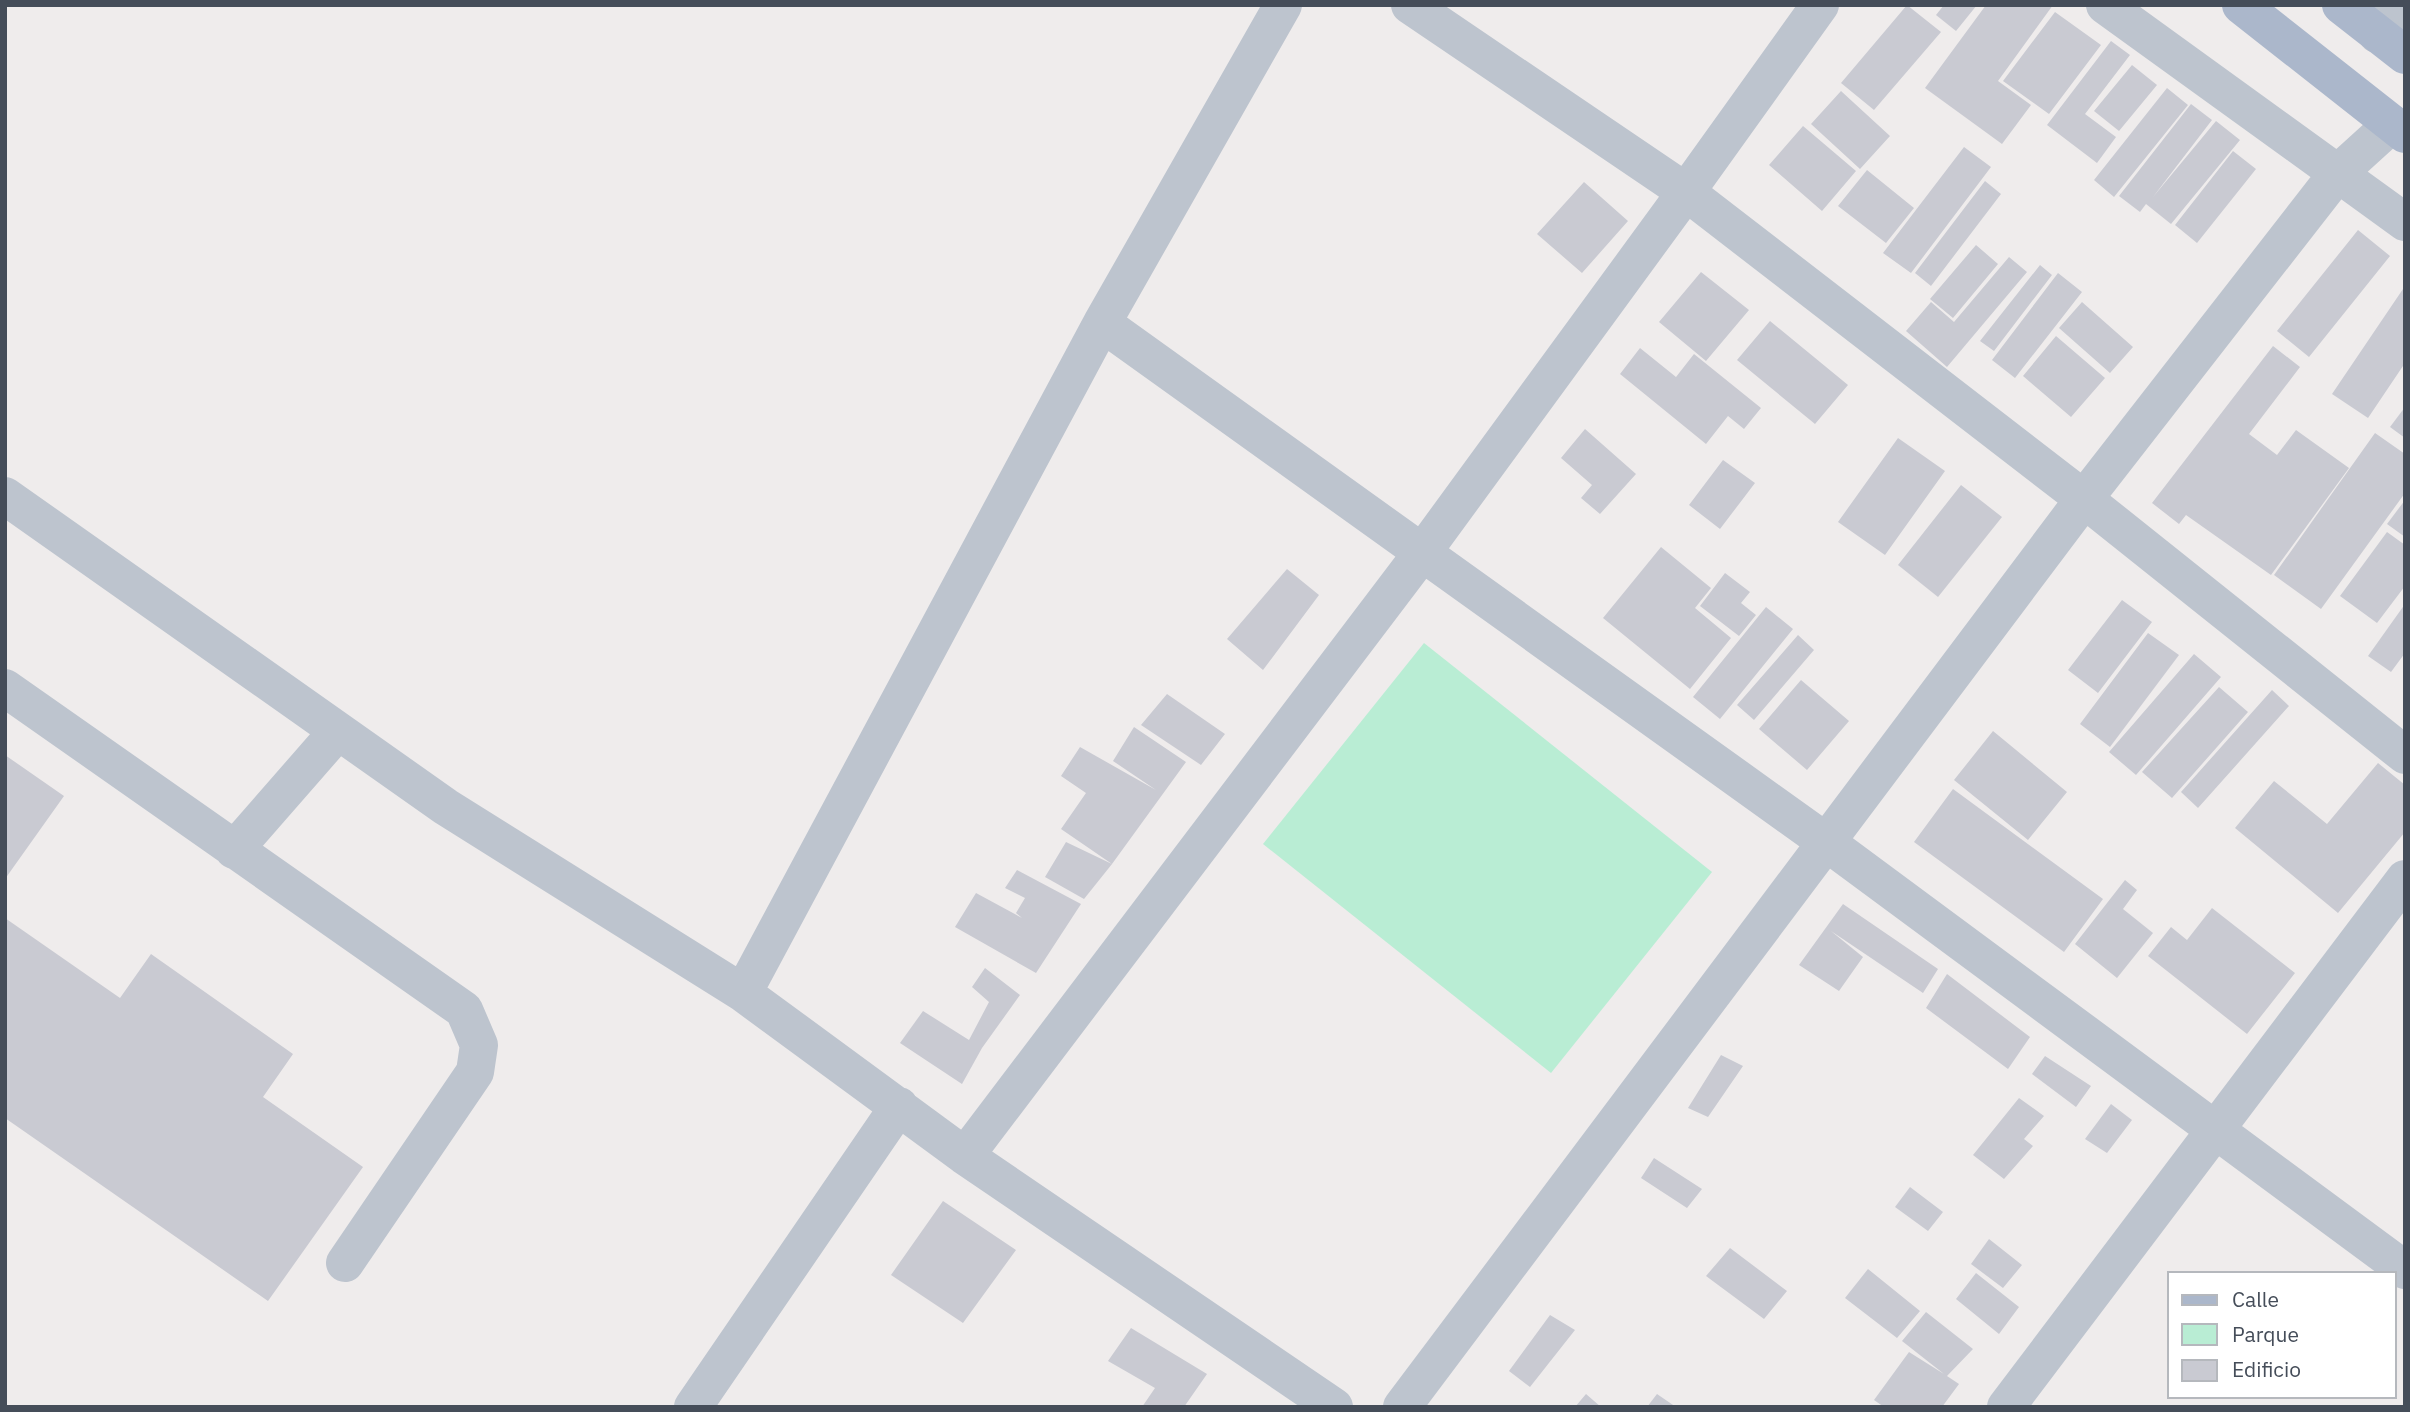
<svg xmlns="http://www.w3.org/2000/svg" width="2410" height="1412" font-family="'IBM Plex Sans',sans-serif">
	<style>
		.green { fill: #b9edd4 }
		.building { fill: #c9cad2 }
		.lines { fill: none; stroke-linecap: round; stroke-linejoin: round }
		.minor { stroke: #bdc4ce; stroke-width: 38 }
		.major { stroke: #abb7cb; stroke-width: 38 }
	</style>
	<rect width="100%" height="100%" fill="#efecec"/>
	<path class="green" d="M1424 643 1712 872 1551 1073 1263 844Z"/>
	<path class="building" d="M1907 5 1941 32 1874 110 1841 83Z
		M1944 5H1977L1956 31 1936 15Z
		M1986 5H2053L1998 81 2031 105 2002 144 1925 88Z
		M2055 12 2101 45 2049 114 2003 81Z
		M2111 41 2130 55 2085 114 2116 137 2097 163 2047 125Z
		M2132 65 2157 85 2119 131 2094 111Z
		M2167 88 2188 105 2114 197 2094 180Z
		M1841 91 1890 136 1860 169 1811 124Z
		M2191 104 2212 120 2153 197 2216 121 2240 140 2171 224 2146 204 2140 212 2119 196Z
		M1803 126 1856 171 1822 211 1769 165Z
		M1964 147 1991 167 1911 273 1883 253Z
		M2233 151 2256 169 2197 243 2175 225Z
		M1867 170 1914 208 1886 243 1838 206Z
		M1985 181 2001 194 1931 286 1915 273Z
		M1584 182 1628 221 1582 273 1537 234Z
		M2358 230 2390 256 2309 357 2277 331Z
		M1976 245 1998 264 1953 318 1930 299Z
		M2009 257 2027 272 1947 367 1906 331 1931 302 1954 322Z
		M2040 265 2052 275 1994 351 1980 341Z
		M1701 272 1749 310 1706 361 1659 322Z
		M2058 273 2082 292 2015 378 1992 360Z
		M2405 286V363L2368 418 2332 394Z
		M2082 302 2133 347 2110 373 2059 328Z
		M1770 321 1848 385 1815 424 1737 360Z
		M2056 336 2105 378 2071 417 2023 376Z
		M2273 346 2300 367 2249 434 2277 455 2296 430 2349 468 2271 575 2186 515 2179 524 2152 503Z
		M1640 348 1676 377 1694 354 1761 408 1744 429 1728 416 1706 444 1620 374Z
		M2405 407V438L2390 427Z
		M1585 429 1636 474 1600 514 1581 498 1592 485 1561 458Z
		M2375 433 2405 454V493L2321 609 2274 575Z
		M1898 438 1945 471 1885 555 1838 522Z
		M1723 460 1755 483 1720 529 1689 505Z
		M1961 485 2002 517 1938 597 1898 565Z
		M2405 500V537L2387 524Z
		M2387 532 2405 545V586L2377 623 2340 596Z
		M1661 547 1711 588 1695 608 1731 638 1690 689 1603 618Z
		M1287 569 1319 595 1263 670 1227 639Z
		M1725 573 1750 592 1741 603 1756 615 1739 636 1700 606Z
		M2122 600 2152 622 2098 693 2068 670Z
		M2405 604V653L2391 672 2368 656Z
		M1766 607 1793 629 1720 719 1693 697Z
		M2148 633 2179 655 2110 747 2080 724Z
		M1798 635 1814 650 1754 720 1737 705Z
		M2194 654 2221 677 2136 775 2109 752Z
		M1801 680 1849 721 1807 770 1759 729Z
		M2219 687 2248 712 2172 798 2142 772Z
		M2272 690 2289 706 2198 808 2181 792Z
		M1167 694 1225 734 1201 765 1141 725Z
		M1134 727 1186 762 1112 864 1061 829 1086 793 1061 776 1080 747 1156 790 1113 761Z
		M1993 731 2067 792 2028 840 1954 780Z
		M5 755 64 796 5 879Z
		M2378 763 2405 785V832L2338 913 2235 828 2274 781 2327 824Z
		M1953 789 2103 899 2064 952 1914 842Z
		M1066 842 1112 864 1084 899 1045 877Z
		M1017 870 1081 904 1036 973 955 927 976 893 1022 918 1016 913 1025 898 1005 888Z
		M2125 880 2137 890 2123 909 2153 933 2117 978 2075 944Z
		M1843 904 1938 969 1923 993 1831 931 1863 957 1839 991 1799 965Z
		M2212 908 2295 973 2247 1034 2148 956 2171 927 2187 940Z
		M5 918 120 998 151 954 293 1054 263 1097 363 1167 268 1301 5 1118Z
		M985 968 1020 995 982 1048 962 1084 900 1043 923 1011 969 1040 989 1002 972 987Z
		M1947 974 2030 1037 2008 1069 1926 1008Z
		M1721 1055 1743 1066 1708 1117 1688 1108Z
		M2045 1056 2091 1086 2076 1107 2032 1074Z
		M2019 1098 2044 1116 2024 1139 2033 1146 2004 1179 1973 1155Z
		M2111 1104 2132 1120 2107 1153 2085 1139Z
		M1654 1158 1702 1189 1687 1208 1641 1178Z
		M1910 1187 1943 1212 1928 1231 1895 1207Z
		M943 1201 1016 1250 963 1323 891 1275Z
		M1989 1239 2022 1265 2003 1288 1971 1264Z
		M1730 1248 1787 1291 1764 1319 1706 1276Z
		M1868 1269 1920 1311 1897 1338 1845 1298Z
		M1976 1273 2019 1307 1999 1334 1956 1299Z
		M1926 1312 1973 1349 1947 1376 1959 1384 1942 1407H1884L1874 1400 1909 1352 1944 1374 1902 1341Z
		M1550 1315 1575 1330 1530 1387 1509 1371Z
		M1131 1328 1207 1374 1184 1407H1142L1155 1388 1108 1361Z
		M1586 1394 1601 1407H1575Z
		M1657 1394 1676 1407H1647Z"/>
	<g class="lines">
		<path class="minor" d="M1410 5 1686 192 2084 499 2405 755
			M2105 5 2405 222
			M2377 34 2400 5
			M1102 323 1826 842 2405 1270
			M5 496 446 807 743 993 965 1156 1334 1407
			M5 688 464 1010 479 1045 475 1072 345 1263
			M234 850 338 731
			M743 993 1102 323 1283 5
			M965 1156 1422 553 1686 192 1820 5
			M693 1407 899 1106
			M1402 1407 2084 499 2337 174 2392 124
			M2006 1407 2405 879"/>
		<path class="major" d="M2241 5 2405 134
			M2341 5 2405 55"/>
	</g>
	<rect width="2410" height="1412" fill="none" stroke="#454d59" stroke-width="14"/>
	<rect x="2168" y="1272" width="228" height="126" fill="#ffffff" stroke="#b5b8bd" stroke-width="2"/>
	<rect x="2182" y="1295" width="35" height="10" fill="#abb7cb" stroke="#b5b8bd" stroke-width="2"/>
	<text x="2232" y="1307" font-size="21" fill="#454d59">Calle</text>
	<rect x="2182" y="1324" width="35" height="21" fill="#b9edd4" stroke="#b5b8bd" stroke-width="2"/>
	<text x="2232" y="1342" font-size="21" fill="#454d59">Parque</text>
	<rect x="2182" y="1360" width="35" height="21" fill="#c9cad2" stroke="#b5b8bd" stroke-width="2"/>
	<text x="2232" y="1377" font-size="21" fill="#454d59">Edificio</text>
</svg>
